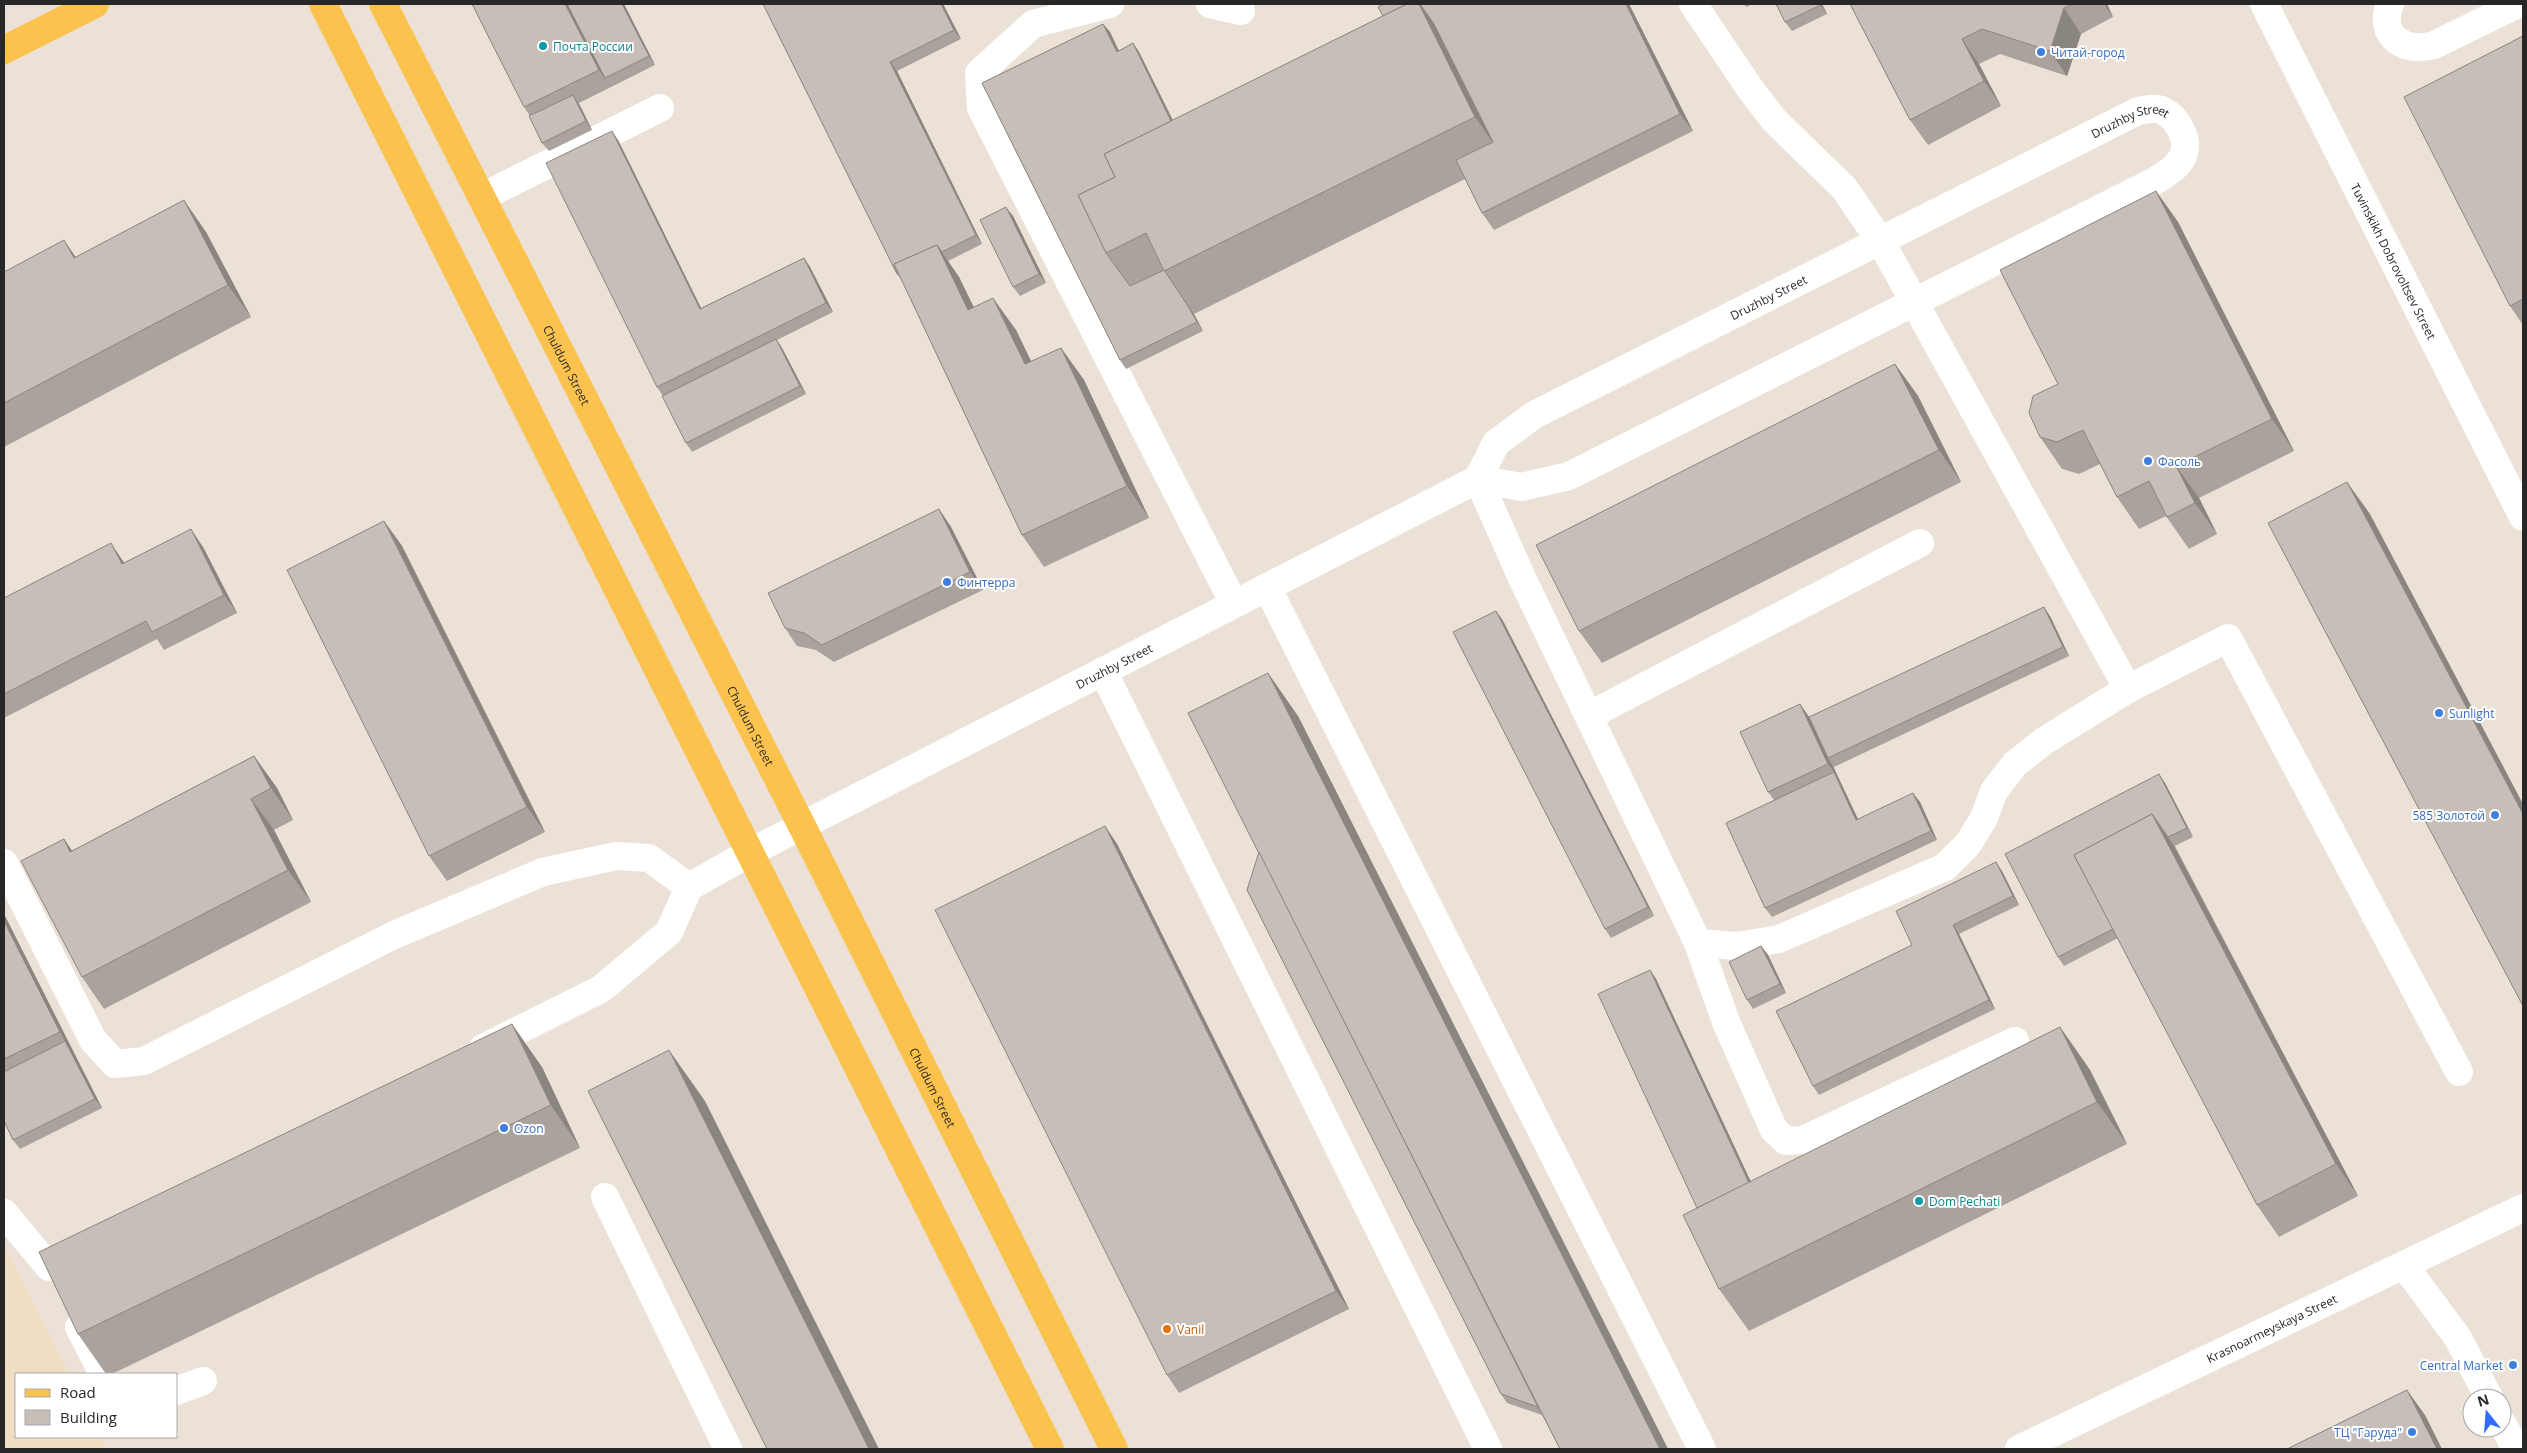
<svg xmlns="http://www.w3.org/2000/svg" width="2527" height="1453" viewBox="0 0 2527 1453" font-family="'Open Sans',sans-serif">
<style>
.education{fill:#efddc4}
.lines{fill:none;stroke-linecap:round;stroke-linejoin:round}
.minor{stroke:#fff;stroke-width:28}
.major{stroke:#fbc24d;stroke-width:28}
.wall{fill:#aaa39d}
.shaded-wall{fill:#8b8580}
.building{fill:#c6beb7;stroke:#8b8580}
.culture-dot{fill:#0f9aa8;stroke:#fff;stroke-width:2}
.shop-dot{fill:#3f7fe0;stroke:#fff;stroke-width:2}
.food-dot{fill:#e8710a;stroke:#fff;stroke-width:2}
.labels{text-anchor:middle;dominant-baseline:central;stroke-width:4;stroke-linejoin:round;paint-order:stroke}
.culture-label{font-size:12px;fill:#0d838f;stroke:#fff;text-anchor:start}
.shop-label{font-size:12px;fill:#366cbe;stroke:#fff;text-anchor:start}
.street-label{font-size:12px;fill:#272727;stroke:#fff}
.food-label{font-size:12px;fill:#c56008;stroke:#fff;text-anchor:start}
</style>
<rect width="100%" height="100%" fill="#ece1d7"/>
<!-- education -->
<path class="education" d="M4,1245L69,1374H16V1437H100L106,1449H4Z"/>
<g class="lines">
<!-- minor -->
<g class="minor">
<path d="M1110,4L1033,24L979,73L981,108L1234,604"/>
<path d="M1210,4L1241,11"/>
<path d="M1693,4L1751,90L1774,120L1844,188L1881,242L2128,689"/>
<path id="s1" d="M2264,4L2523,517"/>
<path d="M2390,4C2377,36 2405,54 2434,45L2518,4"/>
<path d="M482,197L660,108"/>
<path d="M1478,479L1522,578L1698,943L1737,946L1779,939L1945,867L1968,844L1984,818L1994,791L2015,764L2044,741L2128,689L2228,638L2459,1072"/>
<path d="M1267,587L1702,1449"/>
<path d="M1103,671L1488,1449"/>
<path d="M1590,715L1920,543"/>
<path d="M4,863L93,1040L115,1064L144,1061L394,935L543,872L616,856L649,858L689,887"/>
<path d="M1698,943L1726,1022L1774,1130L1786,1141L1803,1140L2015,1041"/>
<path id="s2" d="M483,1048L601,989L669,932L689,887L751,852L1478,479L1496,443L1534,415L2138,111C2144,110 2151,108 2158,109C2174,113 2189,136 2184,153C2180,167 2164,175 2153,182L1569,476L1521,487L1478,479"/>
<path d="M605,1197L728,1449"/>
<path d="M4,1213L49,1267"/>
<path d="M2404,1265L2458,1338L2489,1398"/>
<path d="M79,1327L103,1374"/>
<path d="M176,1391L203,1381"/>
<path d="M2502,1423L2516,1449"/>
<path id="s3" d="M2019,1449L2523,1208"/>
</g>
<!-- major -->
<g class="major">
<path d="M323,4L1050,1449"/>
<path id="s4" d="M383,4L802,826L1114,1449"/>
<path d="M4,50L95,4"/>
</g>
</g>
<!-- wall -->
<g class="wall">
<path d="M624,4L655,65L611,87L609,85L611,87L579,103L592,130L549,151L542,143L530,116L524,107Z"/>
<path d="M763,4H943L961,39L897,71L982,244L948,261L959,277L974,307L1016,330L1031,362L1061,348L1084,380L1149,518L1044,567L1022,535L901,279L897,274Z"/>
<path d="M1629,4L1693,131L1494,230L1482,213L1465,179L1194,314L1203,331L1126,369L1120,360L982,83L1103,24L1110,32L1119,51L1133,43L1139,52L1173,120Z"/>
<path d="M1744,4H1753L1746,7Z"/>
<path d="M1822,4L1827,14L1792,31L1785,22Z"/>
<path d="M1850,4H2107L2113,17L2081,34L2067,76L2000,54L1979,64L2001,106L1928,145L1910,120Z"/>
<path d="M2523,36V325L2510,306Z"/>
<path d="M618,140L701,308L804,258L810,267L833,312L777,340L782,348L806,394L692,452L686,443L663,396L657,387Z"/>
<path d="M2156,191L2178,222L2294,451L2199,498L2217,534L2189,549L2166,516L2139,529L2117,497L2100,464L2079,474L2062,469L2040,437L2058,384Z"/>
<path d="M1013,216L1046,283L1020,296L1013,287Z"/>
<path d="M206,232L251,317L4,447V272L76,257Z"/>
<path d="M1895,364L1918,396L1961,482L1602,663L1579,631Z"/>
<path d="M939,509L951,527L983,590L834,662L816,650L797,646L785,628Z"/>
<path d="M384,521L402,546L545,832L447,881L429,856Z"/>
<path d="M203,547L237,613L164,650L157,639L4,718V598L123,561L124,563Z"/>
<path d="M2050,616L2069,656L1834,767L1832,764L1858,819L1920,802L1937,840L1772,917L1765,908L1774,800L1768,792L1809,717Z"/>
<path d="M1502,619L1654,916L1611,938L1605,929Z"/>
<path d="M1298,716L1668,1449H1560L1542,1415L1507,1403L1501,1394L1259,852Z"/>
<path d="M254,756L277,788L293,820L274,830L311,902L104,1009L82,977L64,839L72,851Z"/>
<path d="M2165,783L2193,837L2175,846L2358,1196L2279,1237L2257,1205L2118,938L2064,966L2058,957Z"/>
<path d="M1105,826L1117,844L1349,1309L1179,1393L1167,1375Z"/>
<path d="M2002,871L2019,905L1959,934L1995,1009L1819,1095L1813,1086L1912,945Z"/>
<path d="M4,914L102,1108L20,1149L13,1140L4,1121Z"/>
<path d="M1761,946L1768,955L1786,993L1753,1009L1747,1000Z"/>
<path d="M1650,970L1656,979L1751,1182L2060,1027L2090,1070L2127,1144L1749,1331L1719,1289L1697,1208Z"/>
<path d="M542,1067L580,1148L112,1374H106L78,1334Z"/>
</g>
<!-- shaded-wall -->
<g class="shaded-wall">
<path d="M565,4H568L605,78L611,87L599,70Z"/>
<path d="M622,4H624L655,65L649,56Z"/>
<path d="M941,4H943L961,39L954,30Z"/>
<path d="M1419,4H1420L1446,41L1505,160L1475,117Z"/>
<path d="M1626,4H1629L1693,131L1680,114Z"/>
<path d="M1820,4H1822L1827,14Z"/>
<path d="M2104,4H2107L2113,17Z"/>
<path d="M2064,8L2081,34L2067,76L2050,51Z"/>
<path d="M1103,24L1110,32L1123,60L1117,52Z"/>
<path d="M1962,39L1979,64L2001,106L1984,81Z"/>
<path d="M1133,43L1139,52L1195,166L1189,157Z"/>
<path d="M890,62L897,71L982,244L976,235Z"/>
<path d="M573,95L579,104L592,130L586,121Z"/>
<path d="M612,131L618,140L706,318L700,309Z"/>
<path d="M2156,191L2178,222L2294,451L2272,419Z"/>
<path d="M184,200L206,232L251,317L228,285Z"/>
<path d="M1006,207L1013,216L1046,283L1039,274Z"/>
<path d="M64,240L86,272L74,258Z"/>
<path d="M937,245L959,277L990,342L968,310Z"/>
<path d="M804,258L810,267L833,312L826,303Z"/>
<path d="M993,298L1016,330L1048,396L1025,364Z"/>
<path d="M1189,306L1194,314L1203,331L1197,322Z"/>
<path d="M776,339L782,348L806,394L800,386Z"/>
<path d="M1061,348L1084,380L1149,518L1127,486Z"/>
<path d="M1895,364L1918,396L1961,482L1939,450Z"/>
<path d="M2176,466L2199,498L2217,534L2195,503Z"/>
<path d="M2347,482L2370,514L2523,804V814Z"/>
<path d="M939,509L951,527L983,590L970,572Z"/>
<path d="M384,521L402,546L545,832L527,807Z"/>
<path d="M191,529L203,547L237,613L224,595Z"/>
<path d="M111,543L123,561L134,581L122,564Z"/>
<path d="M2044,607L2050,616L2069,656L2063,647Z"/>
<path d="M1496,611L1502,619L1654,916L1648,907Z"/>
<path d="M1268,673L1298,716L1668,1449H1660Z"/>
<path d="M1800,704L1812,721L1828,758L1832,764L1862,828L1856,820L1834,772L1828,764Z"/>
<path d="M254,756L277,788L293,820L271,788Z"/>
<path d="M2159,774L2165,783L2193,837L2187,828Z"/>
<path d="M1913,793L1920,802L1937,840L1931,831Z"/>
<path d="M251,799L274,830L311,902L288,870Z"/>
<path d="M2152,814L2174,846L2358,1196L2336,1164Z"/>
<path d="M1105,826L1117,844L1349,1309L1336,1291Z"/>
<path d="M64,839L86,871L70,852Z"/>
<path d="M1996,862L2002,871L2019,905L2013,896Z"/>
<path d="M4,914L72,1049L102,1108L95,1099L65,1041L60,1032L4,921Z"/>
<path d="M1953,925L1959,934L1995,1009L1989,1000Z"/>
<path d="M1761,946L1768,955L1786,993L1780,984Z"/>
<path d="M1650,970L1656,979L1756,1193L1750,1184Z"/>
<path d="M512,1024L542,1067L580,1148L551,1105Z"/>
<path d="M2060,1027L2090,1070L2127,1144L2097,1102Z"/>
<path d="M669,1050L705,1101L879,1449H869Z"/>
<path d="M2407,1390L2425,1415L2442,1449H2437Z"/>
</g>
<!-- building -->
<g class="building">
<path d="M472,4H565L599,70L524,107Z"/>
<path d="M567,4H622L649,56L605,78Z"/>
<path d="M763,4H941L954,30L890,62L976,235L942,252L937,245L894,264L898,274H897Z"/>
<path d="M1384,4H1407L1383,16L1378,7Z"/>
<path d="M1407,4H1419L1475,117L1164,271L1146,233L1106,253L1078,195L1115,177L1104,154Z"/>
<path d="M1420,4H1626L1680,114L1482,213L1456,160L1493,142L1434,24Z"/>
<path d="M1776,4H1820L1821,5L1785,22Z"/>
<path d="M1850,4H2073L2064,8L2050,51L1982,29L1962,39L1984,81L1910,120Z"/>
<path d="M1103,24L1117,52L1133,43L1171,121L1104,154L1115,177L1078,195L1106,253L1130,286L1164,270L1188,306L1197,322L1120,360L982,83Z"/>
<path d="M2523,36V299L2510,306L2404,97Z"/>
<path d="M573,95L586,121L542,143L529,116Z"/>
<path d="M612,131L700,309L804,258L826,303L657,387L546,163Z"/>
<path d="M2156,191L2272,419L2176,466L2195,503L2167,517L2149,481L2117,497L2083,430L2057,442L2040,437L2029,413L2033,396L2058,384L2000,270Z"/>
<path d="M184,200L228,285L4,403V272L64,240L74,258Z"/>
<path d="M1006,207L1039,274L1013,287L980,220Z"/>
<path d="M937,245L968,310L993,298L1025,364L1061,348L1127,486L1022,535L894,264Z"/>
<path d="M776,339L800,386L686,443L662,396Z"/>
<path d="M1895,364L1939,450L1579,631L1536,545Z"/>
<path d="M2347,482L2523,814V1006L2268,523Z"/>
<path d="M939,509L970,572L822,645L804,633L785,628L768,593Z"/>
<path d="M384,521L527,807L429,856L287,570Z"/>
<path d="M191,529L224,595L152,632L146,621L4,694V598L111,543L122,564Z"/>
<path d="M2044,607L2063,647L1828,758L1809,717Z"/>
<path d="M1496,611L1648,907L1605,929L1453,632Z"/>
<path d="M1268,673L1660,1449H1560L1188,713Z"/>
<path d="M1800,704L1828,764L1768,792L1740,732Z"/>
<path d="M254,756L271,788L251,799L288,870L82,977L21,861L64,839L70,852Z"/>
<path d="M1834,772L1856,820L1913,793L1931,831L1765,908L1726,823Z"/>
<path d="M2159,774L2187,828L2168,837L2152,814L2074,855L2113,929L2058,957L2005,854Z"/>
<path d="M2152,814L2336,1164L2257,1205L2074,855Z"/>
<path d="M1105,826L1336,1291L1167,1375L935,910Z"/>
<path d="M1259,852L1538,1407L1501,1394L1247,890Z"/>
<path d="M1996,862L2013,896L1953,925L1989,1000L1813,1086L1776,1011L1912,945L1896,911Z"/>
<path d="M4,921L60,1032L4,1059Z"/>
<path d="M1761,946L1780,984L1747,1000L1729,962Z"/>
<path d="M1650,970L1749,1183L1697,1208L1598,994Z"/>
<path d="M512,1024L551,1105L78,1334L39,1252Z"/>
<path d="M2060,1027L2097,1102L1719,1289L1683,1215Z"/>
<path d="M65,1041L95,1099L13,1140L4,1121V1072Z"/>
<path d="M669,1050L869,1449H767L588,1091Z"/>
<path d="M2407,1390L2437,1449H2287Z"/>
</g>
<!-- markers -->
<g class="culture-dot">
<circle cx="543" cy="46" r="5"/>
<circle cx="1919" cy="1201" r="5"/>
</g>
<g class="shop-dot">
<circle cx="2041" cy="52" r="5"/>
<circle cx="2148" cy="461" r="5"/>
<circle cx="947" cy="582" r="5"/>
<circle cx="2439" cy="713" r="5"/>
<circle cx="2495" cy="815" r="5"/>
<circle cx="504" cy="1128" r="5"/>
<circle cx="2513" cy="1365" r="5"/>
<circle cx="2412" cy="1432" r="5"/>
</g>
<circle class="food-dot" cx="1167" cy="1329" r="5"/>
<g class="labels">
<!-- culture labels -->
<g class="culture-label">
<text x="553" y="46">Почта России</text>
<text x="1929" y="1201">Dom Pechati</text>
</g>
<!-- shop labels -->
<g class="shop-label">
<text x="2051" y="52">Читай-город</text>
<text x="2158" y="461">Фасоль</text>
<text x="957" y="582">Финтерра</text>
<text x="2449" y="713">Sunlight</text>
<text x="2485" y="815" text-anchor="end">585 Золотой</text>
<text x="514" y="1128">Ozon</text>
<text x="2503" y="1365" text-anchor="end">Central Market</text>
<text x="2402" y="1432" text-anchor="end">ТЦ "Гаруда"</text>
</g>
<!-- street labels -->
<g class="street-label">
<text stroke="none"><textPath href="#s2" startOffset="1912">Druzhby Street</textPath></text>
<text stroke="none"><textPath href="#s1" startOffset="288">Tuvinskikh Dobrovoltsev Street</textPath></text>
<text stroke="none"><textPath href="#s2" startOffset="1508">Druzhby Street</textPath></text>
<text stroke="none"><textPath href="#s4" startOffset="405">Chuldum Street</textPath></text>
<text stroke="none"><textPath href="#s2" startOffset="749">Druzhby Street</textPath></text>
<text stroke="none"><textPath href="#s4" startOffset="810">Chuldum Street</textPath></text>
<text stroke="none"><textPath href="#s4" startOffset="1215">Chuldum Street</textPath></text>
<text stroke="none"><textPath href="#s3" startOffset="280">Krasnoarmeyskaya Street</textPath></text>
</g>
<!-- food labels -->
<g class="food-label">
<text x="1177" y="1329">Vanil</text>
</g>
</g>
<!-- border -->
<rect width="2527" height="1453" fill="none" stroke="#272727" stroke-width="10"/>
<!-- legend -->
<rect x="15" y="1373" width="162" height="65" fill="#ffffff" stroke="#a9a9a9"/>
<rect x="25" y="1389" width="25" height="8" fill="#fbc24d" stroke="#a9a9a9"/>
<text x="60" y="1398" font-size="15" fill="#272727">Road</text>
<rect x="25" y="1410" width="25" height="15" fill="#c6beb7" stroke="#a9a9a9"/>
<text x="60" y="1423" font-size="15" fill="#272727">Building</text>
<!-- north arrow -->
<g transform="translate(2487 1413) rotate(343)"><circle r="24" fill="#ffffff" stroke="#a9a9a9"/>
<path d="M0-4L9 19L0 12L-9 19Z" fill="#316bff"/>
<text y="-8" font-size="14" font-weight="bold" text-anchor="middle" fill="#272727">N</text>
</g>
</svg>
